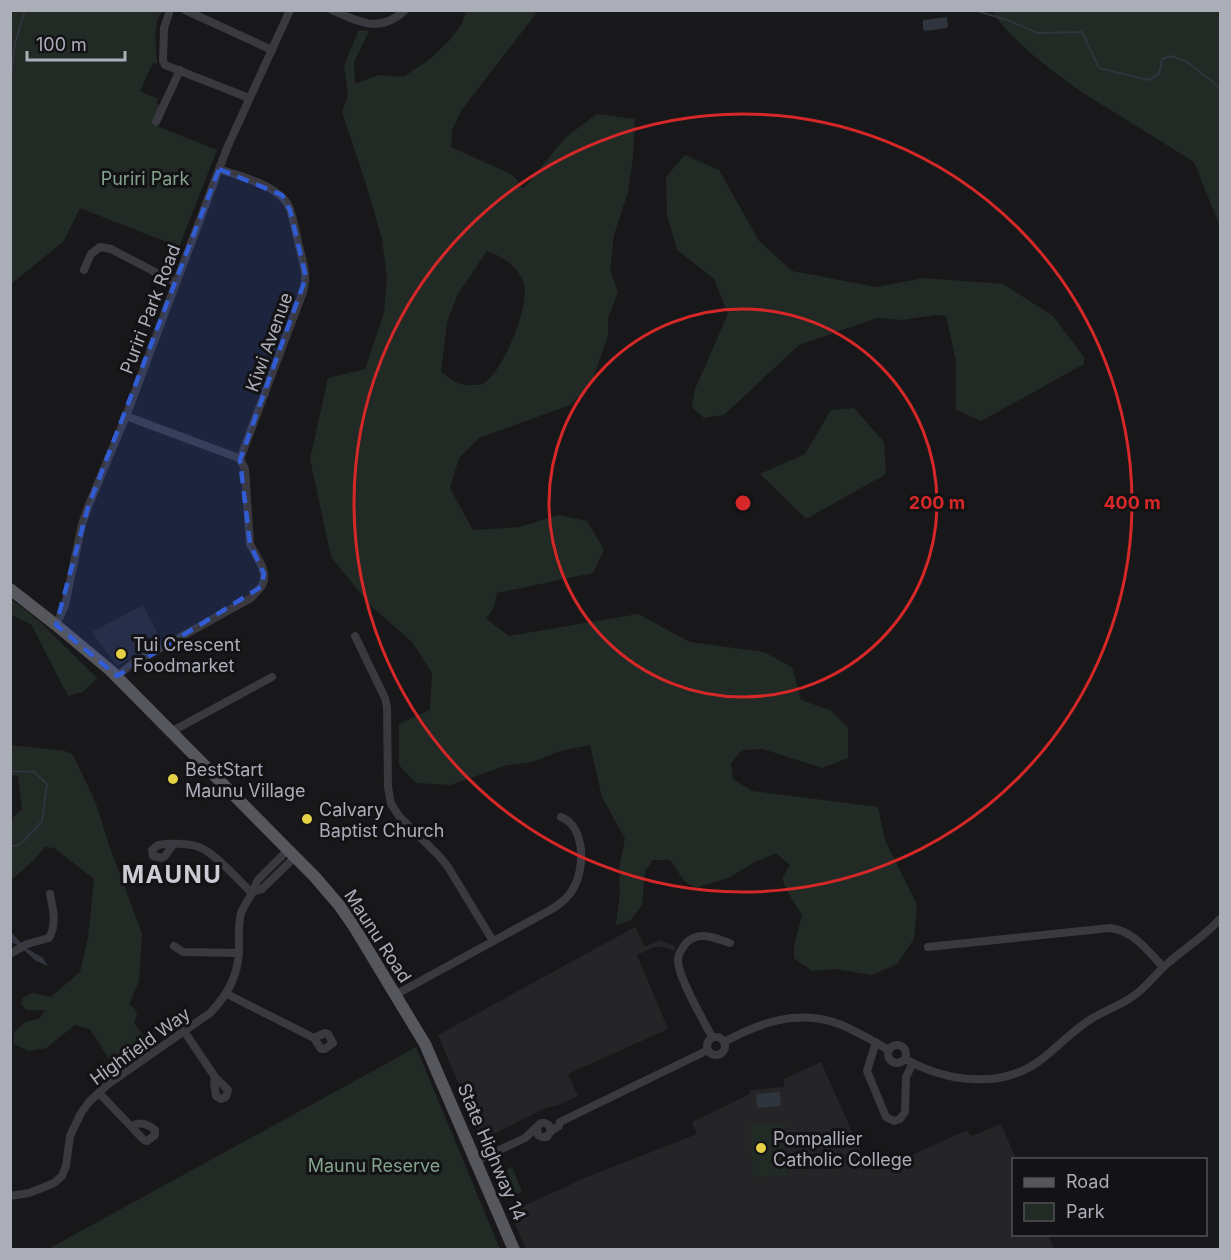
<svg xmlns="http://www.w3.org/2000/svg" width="1231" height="1260" viewBox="0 0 1231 1260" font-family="Inter,sans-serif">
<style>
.built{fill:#252427}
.green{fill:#222a25;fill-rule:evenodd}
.water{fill:#2f343d}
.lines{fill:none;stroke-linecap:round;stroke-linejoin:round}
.stream{stroke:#2f343d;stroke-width:2}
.street{stroke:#3a393f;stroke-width:8}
.primary{stroke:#56565d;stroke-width:12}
.marked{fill:#325cd3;fill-opacity:0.2;stroke:#325cd3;stroke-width:4.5;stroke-dasharray:12 8;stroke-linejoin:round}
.ring{fill:none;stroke:#d62828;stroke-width:3}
.poi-dot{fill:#e4d146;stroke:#131315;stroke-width:2}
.labels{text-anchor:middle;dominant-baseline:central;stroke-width:6;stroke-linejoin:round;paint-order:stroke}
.park-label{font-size:18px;fill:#84a28c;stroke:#131315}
.street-label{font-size:18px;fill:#abadb9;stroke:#131315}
.poi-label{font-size:18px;fill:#abadb9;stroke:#131315;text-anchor:start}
.district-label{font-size:24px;font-weight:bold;letter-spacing:1.5px;fill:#ccccd5;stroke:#131315}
.centre{fill:#d62828;stroke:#131315;stroke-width:3}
.ring-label{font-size:18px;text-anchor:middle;font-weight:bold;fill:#d62828;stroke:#131315;stroke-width:6;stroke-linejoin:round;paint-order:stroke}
</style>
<rect width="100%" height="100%" fill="#18181a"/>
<!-- built -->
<g class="built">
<path d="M143,605L162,642L117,666L92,632Z"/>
<path d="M635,927L645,947L659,940L675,946V951L664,947H654L637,955L668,1029L568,1074L578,1096L559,1105L545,1108L478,1142L476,1135L478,1129L438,1035Z"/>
<path d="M821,1062L866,1163L879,1170L967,1130L969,1134L972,1136L1001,1124L1016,1159L1014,1160V1234L1048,1235L1054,1249H526L510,1212L587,1177L697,1134L692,1122L750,1094V1090L784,1087V1079Z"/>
</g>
<!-- green -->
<g class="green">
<path d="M466,10L538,11L461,111L452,130L451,147L513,175L523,189L566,137L597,114L635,119L633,157L628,192L614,235L610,270L618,292L608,318V336L591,384L570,405L479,438L459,458L450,488L473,530L520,527L558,515L587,521L604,550L593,573L497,593L494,607L486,619L509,636L638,614L690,642L764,652L792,667L801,700L830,710L848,728V758L822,768L763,749L742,750L731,763L733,779L752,791L878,807L885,840L917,905L914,939L897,964L872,975L836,969L812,971L794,958V946L802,915L787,891L782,878L790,865L776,853L755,862L728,878L696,888L685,882L670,860H653L645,871L642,905L630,921L616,925L620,892L619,869L625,839L602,797L590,745L560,751L533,762L507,765L451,785L416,783L399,765V724L430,710L432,673L412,642L371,606L331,557L310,459L328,378L365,369L384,313L387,278L382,239L366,184L342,112L348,95L344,65L359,30L369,31L354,62L355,84L379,75L403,77L429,60L448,42L462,24ZM487,251C502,256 520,268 524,284C530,306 503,372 483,384C480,385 478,385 474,385C458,386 454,381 441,372L447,322L458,294Z"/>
<path d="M11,11H162C151,30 157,44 157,64L153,63L140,91L158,99L156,103L160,105L152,124L217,150L179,247L80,208L63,242L11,284Z"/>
<path d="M992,11H1220V227L1194,162L1083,93C1050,69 1015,45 992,11Z"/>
<path d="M685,155L719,170L759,241L792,271L877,287L924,278L1003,284L1053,316L1084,357V364L981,421L956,410V361L946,316L936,315L902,320L877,318L799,345L724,415L704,418L692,407L695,389L728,314L714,279L677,250L667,215L666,177Z"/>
<path d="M854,408L884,442L886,474L806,519L760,474L805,454L831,410Z"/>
<path d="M11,599L39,621L97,678L83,692L68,696L31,624L11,615Z"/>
<path d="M11,745L65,751L73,755L95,801L109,845L142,934L139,981L129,1004L135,1009L137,1015L134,1022L148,1044L114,1067L90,1029L75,1025L46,1048L29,1051L14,1044V1032L24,1023L40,1018L45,1010H26L21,1004L23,998L32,993L51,997L80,972L88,938L94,879L54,848L45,847L33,861L11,880V819L22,809L18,776L11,775Z"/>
<path d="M416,1047L500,1249H48L382,1066Z"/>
<path d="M785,1123L787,1175L753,1177L750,1124Z"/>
<path d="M512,1167L522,1192L510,1198L499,1173Z"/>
</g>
<!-- water -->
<g class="water">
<path d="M947,17L948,25L947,28L925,31L923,29V20Z"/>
<path d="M10,931L26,948L43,958L48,966L36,961L19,946L11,942Z"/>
<path d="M780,1092L781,1106L757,1108L756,1094Z"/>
</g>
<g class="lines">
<!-- stream -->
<g class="stream">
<path d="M974,10L1007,20L1038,33L1082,32L1099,68L1148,80L1159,74L1162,59L1171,56L1186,61L1220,88"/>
<path d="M10,84L15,43L25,10"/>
<path d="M10,771L34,772L47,784L42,821L21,844L10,847"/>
</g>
<!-- street -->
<g class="street">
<path d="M170,10L164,28L163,61L165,65L249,98"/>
<path d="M185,10L272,50"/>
<path d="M332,10C359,22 380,34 405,10"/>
<path d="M156,122L180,70"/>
<path d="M219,169C241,177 281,185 290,209C294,221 296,234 299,246C303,262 308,276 303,292L240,459"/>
<path d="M84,270L91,254L100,247L111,249L176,283"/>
<path d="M56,625L65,605L82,524L88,507L126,416L227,148L290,10"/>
<path d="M355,636L385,698L387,707L388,787L391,804L399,816L440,857L448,867L493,941"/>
<path d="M117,676L132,664L251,598L261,587L264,581V574L262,566L250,544L245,469L240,459L236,457L126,416"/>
<path d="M171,732L178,728L272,677"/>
<path d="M173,845L165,856L162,858L153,856L152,850L158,845C169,843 188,843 199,847C215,853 239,881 252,893"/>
<path d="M254,891L262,889L295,857"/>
<path d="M174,946L183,952L238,953"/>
<path d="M928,947L1110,928C1134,931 1148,951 1163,967"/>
<path d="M10,954L27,944L49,938C57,924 53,909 50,894"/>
<path d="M227,994L314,1038L321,1049H325L333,1043L328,1034L325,1033L314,1038"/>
<path d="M395,995L552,909C560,904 568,898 573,889C585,869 586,827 561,817"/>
<path d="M184,1031L215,1077L214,1083L216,1096L221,1099L226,1097L228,1090L215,1077"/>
<circle cx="716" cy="1046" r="9"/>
<path d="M712,1037C704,1021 677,976 678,960C678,954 682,948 686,943C699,930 715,938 730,943"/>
<path d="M724,1042C761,1022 798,1009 839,1024C857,1031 873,1041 889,1050"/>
<path d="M876,1042L867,1071L886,1117L894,1121L900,1119L905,1112L906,1077L913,1063"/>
<circle cx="897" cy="1054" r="9"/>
<path d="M905,1059C947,1082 1002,1090 1042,1059C1059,1046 1073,1030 1091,1019C1104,1011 1119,1006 1132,997C1146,988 1155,974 1168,963C1185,948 1205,936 1220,919"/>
<path d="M99,1093L144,1140L147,1141L155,1135V1130C148,1124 140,1121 132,1126"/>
<path d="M551,1131L559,1126L560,1122L708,1050"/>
<path d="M476,1161L525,1138L541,1123H545L549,1125L551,1131L547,1137H542L538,1135L537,1128"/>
<path d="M10,1196L29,1193L42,1188L54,1183L62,1176L66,1166L70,1136L81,1113L89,1102L107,1085L210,1013C227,996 238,975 239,951C239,938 238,925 241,913C244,906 248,900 252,893C255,889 255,884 258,880C267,870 278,860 288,850"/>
</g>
<!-- primary -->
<path class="primary" d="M10,589L56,625L110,670L315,877L339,905L353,925L425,1044L514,1250"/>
</g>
<!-- marked area -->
<path class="marked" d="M219,169L282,195L290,210L306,277L240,460L250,544L264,574L261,587L117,676L56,625L88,507Z"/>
<!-- distance rings -->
<g class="ring">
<circle cx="743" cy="503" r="194"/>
<circle cx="743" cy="503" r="389"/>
</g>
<!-- markers -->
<g class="poi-dot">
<circle cx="121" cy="654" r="6"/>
<circle cx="173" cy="779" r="6"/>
<circle cx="307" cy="819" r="6"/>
<circle cx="761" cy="1148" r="6"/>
</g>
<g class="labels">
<!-- park labels -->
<g class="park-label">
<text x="145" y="178">Puriri Park</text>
<text x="374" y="1165">Maunu Reserve</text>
</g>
<!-- street labels -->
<g class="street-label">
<text transform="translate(150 309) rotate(-69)">Puriri Park Road</text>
<text transform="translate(269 342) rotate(-70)">Kiwi Avenue</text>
<text transform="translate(378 936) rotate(57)">Maunu Road</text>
<text transform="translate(140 1046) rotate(-36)">Highfield Way</text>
<text transform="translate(492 1152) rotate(67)">State Highway 14</text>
</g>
<!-- poi labels -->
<g class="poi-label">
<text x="133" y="644">Tui Crescent<tspan x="133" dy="21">Foodmarket</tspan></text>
<text x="185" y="769">BestStart<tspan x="185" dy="21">Maunu Village</tspan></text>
<text x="319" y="809">Calvary<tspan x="319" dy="21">Baptist Church</tspan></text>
<text x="773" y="1138">Pompallier<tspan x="773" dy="21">Catholic College</tspan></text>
</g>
<!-- district labels -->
<g class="district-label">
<text x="172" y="874">MAUNU</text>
</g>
</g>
<circle cx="743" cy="503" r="9" class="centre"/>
<g class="ring-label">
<text x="937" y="509">200 m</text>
<text x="1132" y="509">400 m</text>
</g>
<!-- border -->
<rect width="1231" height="1260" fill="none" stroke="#abadb9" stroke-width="24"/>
<!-- legend -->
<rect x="1012" y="1158" width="195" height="78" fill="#131315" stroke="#505157" stroke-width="1.5"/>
<rect x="1024" y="1178" width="30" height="9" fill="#56565d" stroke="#505157" stroke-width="1.5"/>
<text x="1066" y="1188" font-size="18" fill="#abadb9">Road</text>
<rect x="1024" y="1203" width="30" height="18" fill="#222a25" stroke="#505157" stroke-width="1.5"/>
<text x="1066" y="1218" font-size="18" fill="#abadb9">Park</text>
<!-- scale -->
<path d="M27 51v9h98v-9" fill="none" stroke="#abadb9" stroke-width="3"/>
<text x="36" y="51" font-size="18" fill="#abadb9" stroke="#131315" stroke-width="4.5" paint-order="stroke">100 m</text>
</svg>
